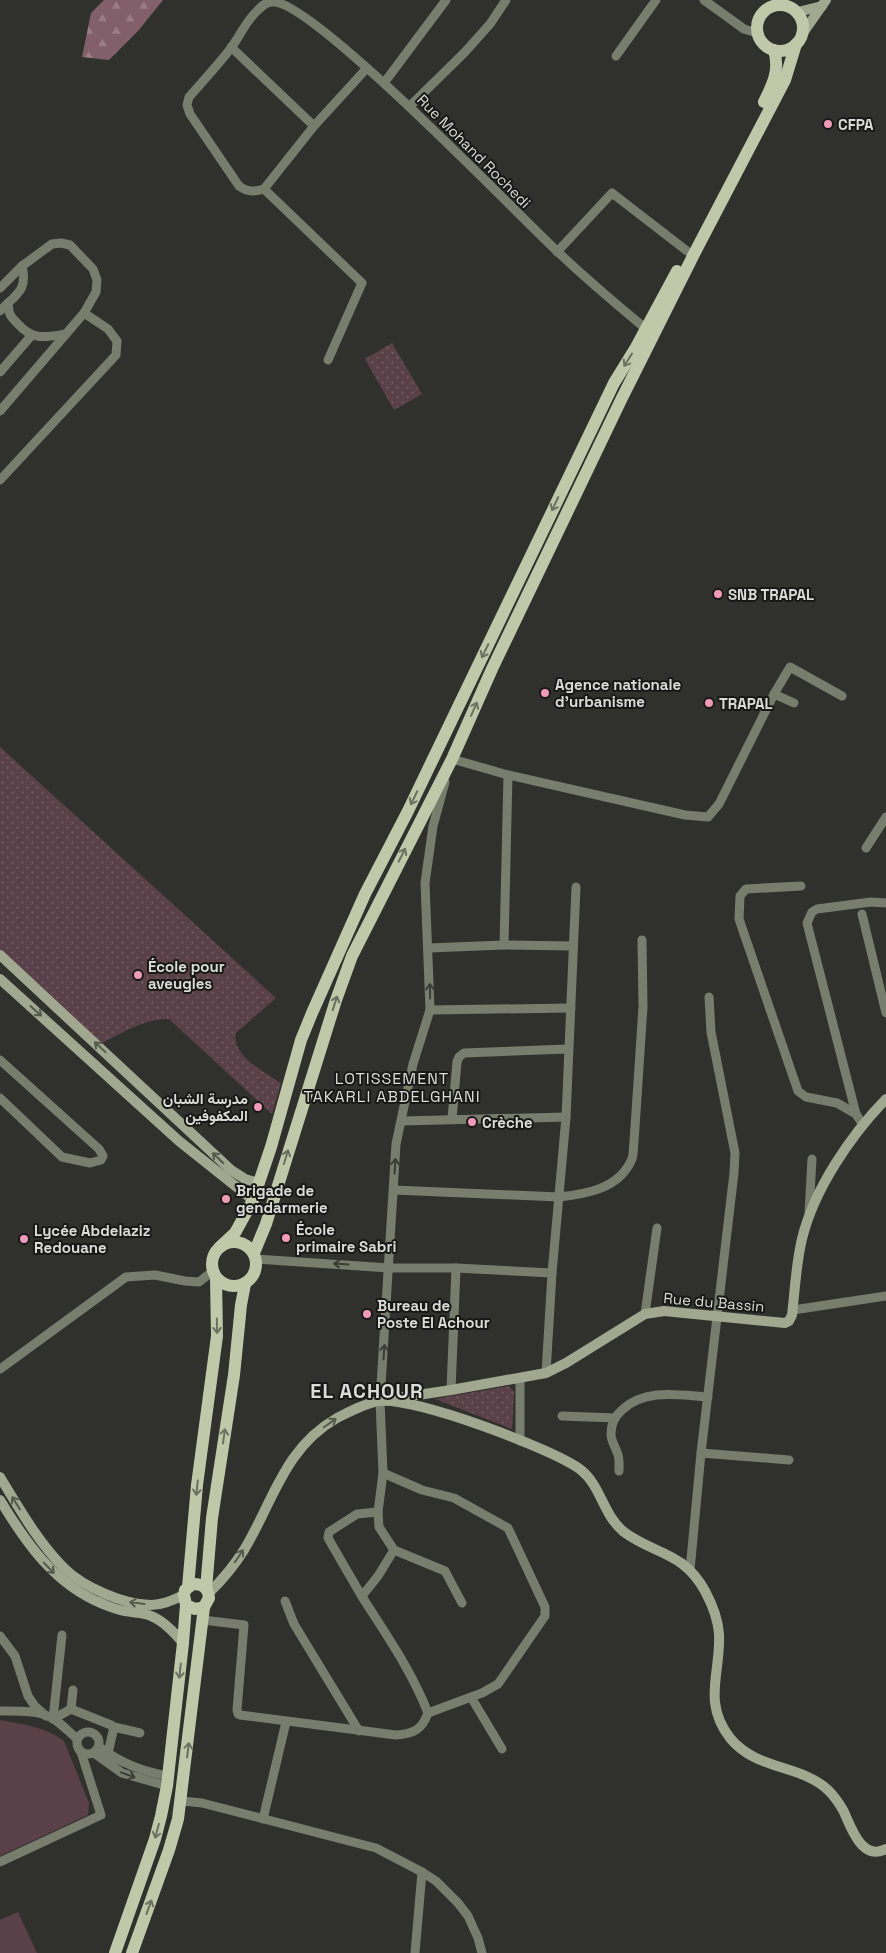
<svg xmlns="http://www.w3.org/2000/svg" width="886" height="1953" viewBox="0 0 886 1953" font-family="'Space Grotesk',Vazirmatn,sans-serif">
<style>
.green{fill:#5a4149}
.forest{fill:url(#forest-firs)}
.park{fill:url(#park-dots)}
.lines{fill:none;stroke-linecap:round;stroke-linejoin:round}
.street{stroke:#797d6e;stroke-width:9}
.secondary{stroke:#a2a790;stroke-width:10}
.primary{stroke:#c1c8aa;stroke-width:12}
.oneway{stroke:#6c7060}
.oneway2{stroke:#3a3c35}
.oneway3{stroke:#56594d}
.poi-dot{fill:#ef9ab8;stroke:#181917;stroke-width:2}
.labels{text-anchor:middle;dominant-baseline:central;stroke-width:4;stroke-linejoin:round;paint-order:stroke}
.poi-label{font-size:15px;font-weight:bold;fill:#dadbd8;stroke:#181917;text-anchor:start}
.street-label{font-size:15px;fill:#dadbd8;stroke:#181917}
.neighbourhood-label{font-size:16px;letter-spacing:1px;fill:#dadbd8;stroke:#181917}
.district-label{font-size:20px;font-weight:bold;letter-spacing:1px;fill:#dadbd8;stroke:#181917}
</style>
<defs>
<pattern id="forest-firs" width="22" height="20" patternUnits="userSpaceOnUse" patternTransform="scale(1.25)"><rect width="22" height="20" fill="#835f6b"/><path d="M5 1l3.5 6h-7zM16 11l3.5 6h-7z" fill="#9a7d86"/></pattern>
<pattern id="park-dots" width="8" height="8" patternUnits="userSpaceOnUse" patternTransform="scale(1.25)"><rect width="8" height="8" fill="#5a4149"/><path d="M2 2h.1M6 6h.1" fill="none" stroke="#715c62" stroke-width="1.8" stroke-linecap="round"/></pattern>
</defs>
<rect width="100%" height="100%" fill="#30312d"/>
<!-- green -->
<g class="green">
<path d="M0,1720C22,1724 46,1727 64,1741L89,1803L88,1815L0,1856Z"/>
<path d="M18,1912L37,1953H0V1920Z"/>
</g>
<!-- forest -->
<path class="forest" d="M104,0H163L138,31L109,60L82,57L91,13Z"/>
<!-- park -->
<g class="park">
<path d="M392,343L422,394L394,410L365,359Z"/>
<path d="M0,747L276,998L236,1033C231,1056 265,1072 281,1083L272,1114L169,1019C145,1018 121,1034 99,1044L0,952Z"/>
<path d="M509,1386L514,1392L512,1429L435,1399Z"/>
</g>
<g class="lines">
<!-- street -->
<g class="street">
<path d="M704,0L744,29L757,33"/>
<path d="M231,47L314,126"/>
<path d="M616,56L656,0"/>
<path d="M367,68L314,126L264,189C253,192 248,192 239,186L190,114L187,105L189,97C203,81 218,65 231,48C240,36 246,21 257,11C262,6 266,2 273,2C312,0 518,215 558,252C586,279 616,304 646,329"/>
<path d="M384,83L446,0"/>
<path d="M410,106L465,52L490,24L506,0"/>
<path d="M264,189L362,283L328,360"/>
<path d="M557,252L612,193L687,251"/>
<path d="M0,288L22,266L52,244L61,243L70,245L93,269L97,280L96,292L84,313L0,411"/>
<path d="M8,303C9,315 10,316 18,324C33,341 46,337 66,334"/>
<path d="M0,311C16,294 28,291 22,266"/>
<path d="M0,372L31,336"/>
<path d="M0,480L116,355L117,341L108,329L84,313"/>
<path d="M774,694L794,703"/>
<path d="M451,762L452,759L508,775L685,815L708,817L719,804L774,694L790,667L842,696"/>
<path d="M445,782L433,826L425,883L430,1010L413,1064L396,1144L380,1401L383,1473L378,1512L379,1527L394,1550L445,1571L462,1603"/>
<path d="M866,848L886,817"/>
<path d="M801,886L746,889L740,896L739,919L798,1091L806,1097L837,1103L856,1114"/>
<path d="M862,914L886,1013"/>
<path d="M504,945L508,775"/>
<path d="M429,948L504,945L572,946"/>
<path d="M430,1010L571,1008"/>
<path d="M0,1060L99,1149L103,1156L101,1160L90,1163L62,1157L0,1098"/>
<path d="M452,1119L457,1062L459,1057L464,1053L568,1049"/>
<path d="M402,1121L566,1117"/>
<path d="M863,1125L856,1114L807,923L812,912L817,909L871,902L886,903"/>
<path d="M394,1190L559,1197C586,1194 618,1189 631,1161C634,1156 633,1148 634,1142L643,1007L642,940"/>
<path d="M809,1213L812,1159"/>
<path d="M256,1259L389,1268H456L552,1273"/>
<path d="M793,1310L886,1296"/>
<path d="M645,1314L657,1228"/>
<path d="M0,1369L126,1277L155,1275L185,1281L199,1282L213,1271"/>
<path d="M546,1373L552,1273L566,1117L576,887"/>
<path d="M451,1390L456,1268"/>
<path d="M562,1416L615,1418"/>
<path d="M520,1441V1378"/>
<path d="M701,1453L789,1460"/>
<path d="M619,1471C619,1465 620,1458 617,1452C615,1446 611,1441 611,1434C611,1424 615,1416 622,1410C645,1388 679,1395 708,1397"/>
<path d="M383,1473L422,1490L454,1498L508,1528L545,1607V1616L498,1684L482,1693L428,1713"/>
<path d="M690,1570L701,1453L734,1173L735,1153L711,1032L709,997"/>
<path d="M362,1596L378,1576L394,1550"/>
<path d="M285,1601L294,1624L359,1731"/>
<path d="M203,1620L244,1625L237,1710L238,1714L240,1715L396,1735C413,1734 422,1730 428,1713C412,1671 385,1633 361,1595C350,1576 339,1557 328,1538L329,1532L357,1514L378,1512"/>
<path d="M0,1636L15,1656L28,1696L34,1705L46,1716"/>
<path d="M471,1697L502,1749"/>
<path d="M71,1709L73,1690"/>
<path d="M0,1711C16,1711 38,1710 52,1718C61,1723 69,1732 77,1739"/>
<path d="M53,1719L71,1709L111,1725L114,1727L108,1753"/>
<path d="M53,1719L62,1635"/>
<path d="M114,1727L140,1733"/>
<circle cx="88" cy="1743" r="11"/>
<path d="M99,1747C121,1763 141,1771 168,1776"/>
<path d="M94,1753L122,1773L167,1786"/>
<path d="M182,1801L202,1803L376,1848L422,1872L436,1881L458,1903L468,1916L478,1938L482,1953"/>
<path d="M263,1819L286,1722"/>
<path d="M0,1862L101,1815L81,1752"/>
<path d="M415,1953L422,1872"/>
</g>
<!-- secondary -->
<g class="secondary">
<path d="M798,12L822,6"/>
<path d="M803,33L826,0"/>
<path d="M0,955L231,1170L245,1179L259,1183"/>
<path d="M0,979L179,1141L253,1200"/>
<path d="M391,1399L451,1390L546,1373L566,1363L645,1314L664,1311L785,1323L789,1321L792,1315C795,1290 796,1263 802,1239C814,1189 851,1135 886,1099"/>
<path d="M0,1477C19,1508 38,1542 64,1568C83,1587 124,1605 151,1605C163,1605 173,1600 184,1595"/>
<path d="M0,1500C26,1543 55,1585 103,1604C110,1607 118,1610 125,1611C133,1613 143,1612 151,1616C164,1621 174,1632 183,1643"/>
<path d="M209,1593C222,1580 234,1566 244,1550C273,1502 284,1448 337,1418C349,1412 365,1403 379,1401C412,1396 554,1449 581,1470C601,1486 603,1515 624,1532C655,1555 683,1551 705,1591C712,1604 718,1619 719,1634C721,1673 702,1702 730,1738C757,1771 800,1764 828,1790C834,1796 839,1803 843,1810C851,1826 861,1862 886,1849"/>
</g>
<!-- primary -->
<g class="primary">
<circle cx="780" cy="28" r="23"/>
<path d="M764,102C773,84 780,70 774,50"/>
<circle cx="234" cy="1264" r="22"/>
<path d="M220,1247L235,1233L253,1200L271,1147L301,1040L312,1013L365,894L408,811L614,383L635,349L677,271"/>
<path d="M254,1253L266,1224L336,1000L352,956L452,759L492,669L621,400L694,254L785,80L796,44"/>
<path d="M188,1587L197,1485L217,1336L216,1278"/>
<path d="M206,1589L212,1518L234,1375L241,1305L245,1284"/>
<path d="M115,1953L155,1839L161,1816L167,1786L183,1643L186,1605L184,1595L185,1590L193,1584C203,1584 208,1588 209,1598L204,1607L195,1609L186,1605"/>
<path d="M132,1953L169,1850L178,1819L204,1607"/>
</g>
</g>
<!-- one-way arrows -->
<defs><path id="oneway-shaft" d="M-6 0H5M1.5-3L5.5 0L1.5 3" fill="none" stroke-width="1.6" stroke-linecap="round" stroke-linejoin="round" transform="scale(1.25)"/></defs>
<g class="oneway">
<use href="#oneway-shaft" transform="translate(628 360) rotate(122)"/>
<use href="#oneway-shaft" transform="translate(555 504) rotate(115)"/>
<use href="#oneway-shaft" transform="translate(485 651) rotate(116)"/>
<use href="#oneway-shaft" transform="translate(474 709) rotate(-66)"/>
<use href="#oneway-shaft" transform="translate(414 798) rotate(116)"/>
<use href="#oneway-shaft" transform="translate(402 855) rotate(-63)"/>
<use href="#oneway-shaft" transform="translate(335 1003) rotate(-72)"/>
<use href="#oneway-shaft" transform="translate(286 1157) rotate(-73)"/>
<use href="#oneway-shaft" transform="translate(217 1326) rotate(89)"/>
<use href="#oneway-shaft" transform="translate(224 1436) rotate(-82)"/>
<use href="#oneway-shaft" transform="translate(197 1488) rotate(96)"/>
<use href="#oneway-shaft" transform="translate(180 1671) rotate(96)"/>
<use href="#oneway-shaft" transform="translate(188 1750) rotate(-83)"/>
<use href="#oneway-shaft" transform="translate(157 1831) rotate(105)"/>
<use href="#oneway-shaft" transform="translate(149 1907) rotate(-70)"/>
</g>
<g class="oneway2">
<use href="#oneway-shaft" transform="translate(430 991) rotate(-91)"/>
<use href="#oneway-shaft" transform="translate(395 1166) rotate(-87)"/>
<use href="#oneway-shaft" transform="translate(341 1264) rotate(-176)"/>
<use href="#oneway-shaft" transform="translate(384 1352) rotate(-86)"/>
<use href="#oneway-shaft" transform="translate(128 1775) rotate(20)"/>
</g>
<g class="oneway3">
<use href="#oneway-shaft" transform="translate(36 1011) rotate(42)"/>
<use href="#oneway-shaft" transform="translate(100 1047) rotate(-137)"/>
<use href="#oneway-shaft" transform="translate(218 1158) rotate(-136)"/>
<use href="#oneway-shaft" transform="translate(330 1423) rotate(-35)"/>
<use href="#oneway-shaft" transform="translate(16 1503) rotate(-122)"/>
<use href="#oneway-shaft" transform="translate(239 1556) rotate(-56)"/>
<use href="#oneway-shaft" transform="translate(49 1568) rotate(46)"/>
<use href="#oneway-shaft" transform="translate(137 1603) rotate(-172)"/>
</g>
<!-- markers -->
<g class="poi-dot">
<circle cx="828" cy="124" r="5"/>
<circle cx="718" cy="594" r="5"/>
<circle cx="545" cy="693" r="5"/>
<circle cx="709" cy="703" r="5"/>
<circle cx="138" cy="975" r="5"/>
<circle cx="258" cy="1107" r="5"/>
<circle cx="472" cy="1122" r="5"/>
<circle cx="226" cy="1199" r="5"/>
<circle cx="286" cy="1238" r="5"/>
<circle cx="24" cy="1239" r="5"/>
<circle cx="367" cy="1314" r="5"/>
</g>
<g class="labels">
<!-- poi labels -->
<g class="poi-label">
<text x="838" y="124">CFPA</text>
<text x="728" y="594">SNB TRAPAL</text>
<text x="555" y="684">Agence nationale<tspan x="555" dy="17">d'urbanisme</tspan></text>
<text x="719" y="703">TRAPAL</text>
<text x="148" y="966">École pour<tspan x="148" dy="17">aveugles</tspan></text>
<text x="248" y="1098" text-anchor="end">مدرسة الشبان<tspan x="248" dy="17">المكفوفين</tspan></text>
<text x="482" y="1122">Crèche</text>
<text x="236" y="1190">Brigade de<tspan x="236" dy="17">gendarmerie</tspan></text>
<text x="296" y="1229">École<tspan x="296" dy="17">primaire Sabri</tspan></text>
<text x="34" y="1230">Lycée Abdelaziz<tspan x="34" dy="17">Redouane</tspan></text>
<text x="377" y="1305">Bureau de<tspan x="377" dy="17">Poste El Achour</tspan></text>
</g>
<!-- street labels -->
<g class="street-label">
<text transform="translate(474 151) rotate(45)">Rue Mohand Rochedi</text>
<text transform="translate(714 1302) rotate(5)">Rue du Bassin</text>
</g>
<!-- neighbourhood labels -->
<g class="neighbourhood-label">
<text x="392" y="1078">LOTISSEMENT<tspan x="392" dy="18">TAKARLI ABDELGHANI</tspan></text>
</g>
<!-- district labels -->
<g class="district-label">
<text x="367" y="1391">EL ACHOUR</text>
</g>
</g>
</svg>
